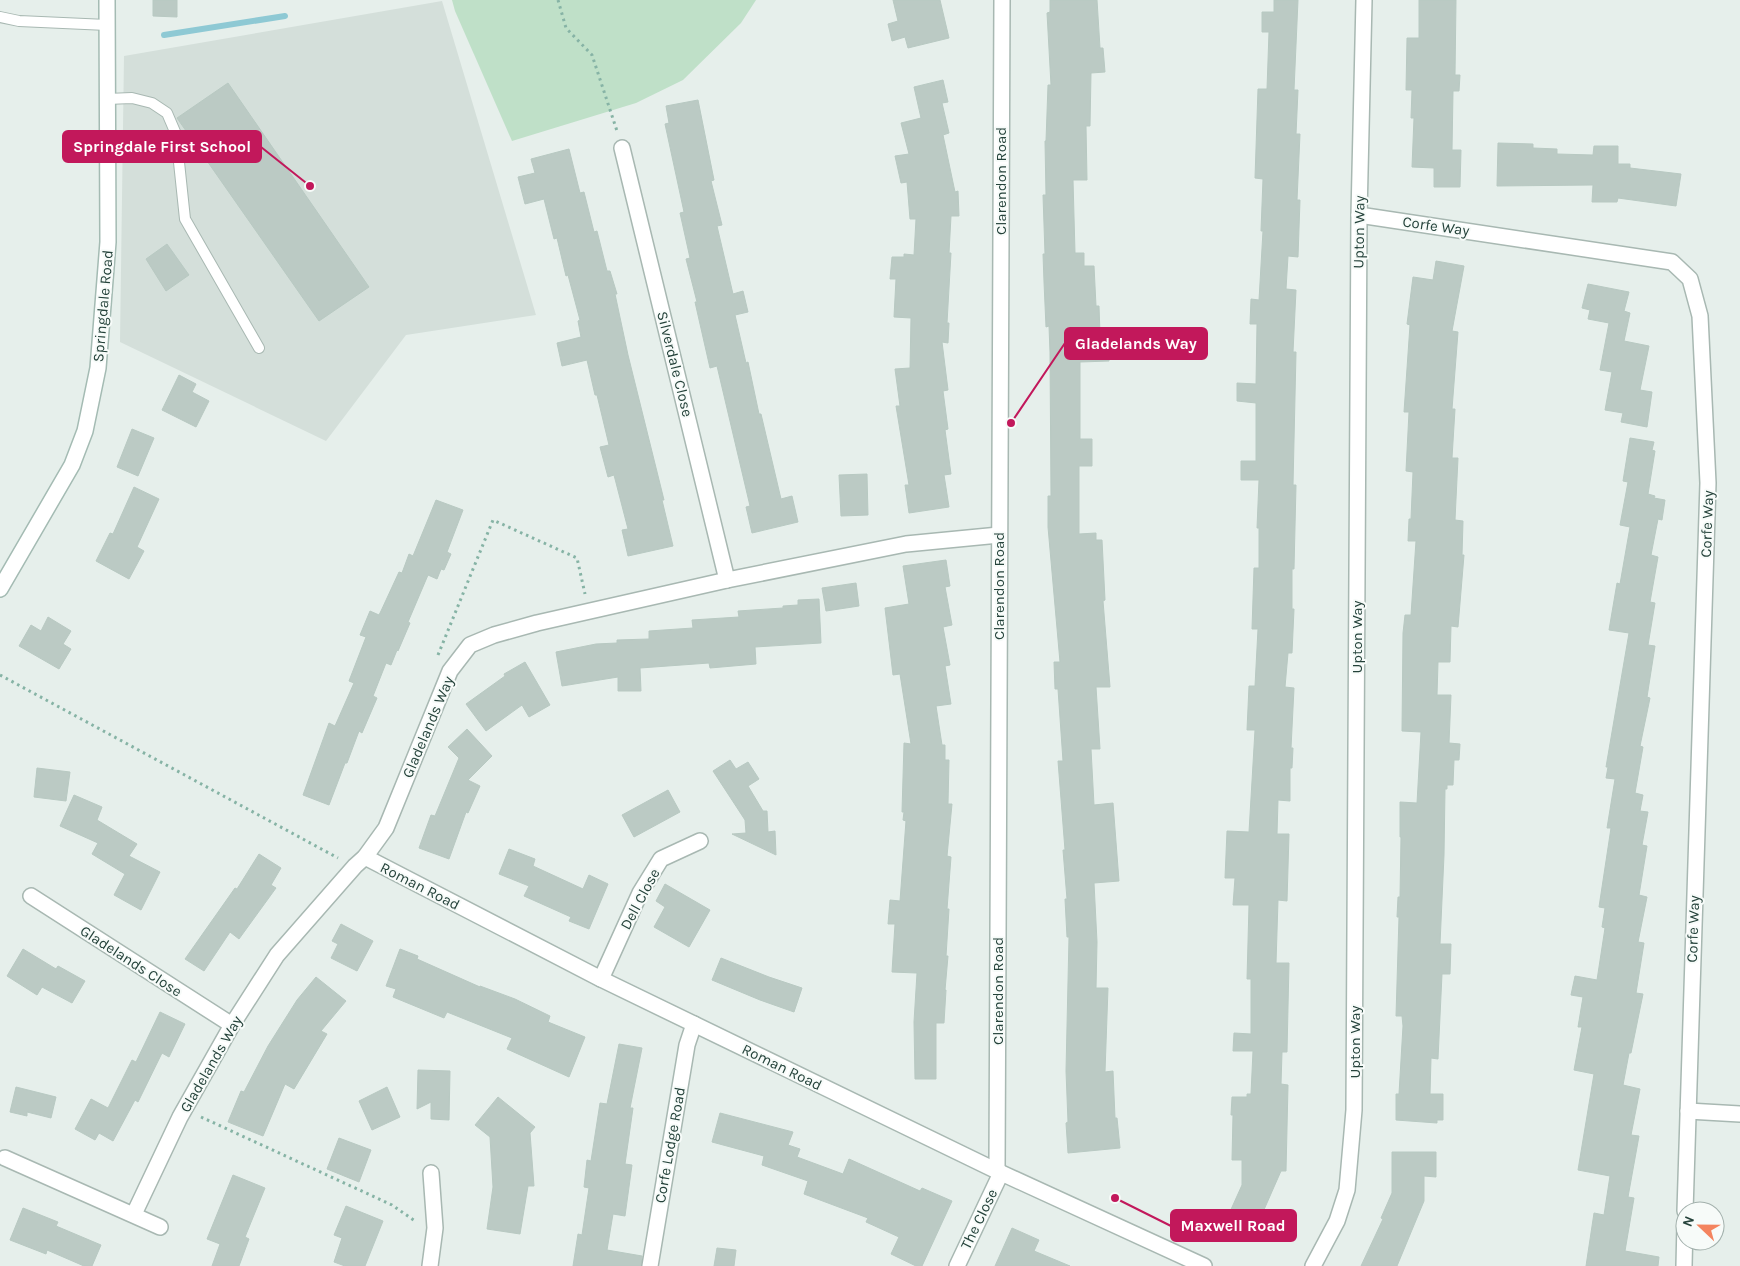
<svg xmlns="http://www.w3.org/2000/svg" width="1740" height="1266" viewBox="0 0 1740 1266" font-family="Karla,sans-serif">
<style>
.built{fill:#d4dfda}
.green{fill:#bfe0c8}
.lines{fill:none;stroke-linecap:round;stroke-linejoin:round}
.stream{stroke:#8ec9d4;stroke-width:6}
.building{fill:#bbcac4;stroke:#b8c9c2}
.lane-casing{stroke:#a8b8b2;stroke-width:12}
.street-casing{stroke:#a8b8b2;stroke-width:18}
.secondary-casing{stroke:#a4bbb3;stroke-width:18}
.path{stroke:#86b3a5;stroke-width:3;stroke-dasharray:2.5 4;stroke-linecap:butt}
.lane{stroke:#fff;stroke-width:10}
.street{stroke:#fff;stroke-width:15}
.secondary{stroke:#fff;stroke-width:15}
.labels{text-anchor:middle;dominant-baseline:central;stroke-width:4;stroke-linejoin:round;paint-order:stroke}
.street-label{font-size:15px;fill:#24423a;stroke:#f7fbf9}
.leader{fill:none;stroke:#c2185b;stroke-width:2}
.callout-dot{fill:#c2185b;stroke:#f7fbf9;stroke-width:2}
.callout{fill:#c2185b;stroke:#c2185b;stroke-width:2}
.callout-label{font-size:16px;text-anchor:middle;font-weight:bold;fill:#fff}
</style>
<rect width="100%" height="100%" fill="#e6efeb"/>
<!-- built -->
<path class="built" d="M442,1L536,315L406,335L326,441L120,342L124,56Z"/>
<!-- green -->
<path class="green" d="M452,0H756L741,23L683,80L636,103L512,141L455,11Z"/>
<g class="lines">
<!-- stream -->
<path class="stream" d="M164,35L285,16"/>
</g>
<!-- building -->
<g class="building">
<path d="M153,0H177V17L153,16Z"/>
<path d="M893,0H940L949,38L908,48L905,37L892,41L888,24L898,21Z"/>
<path d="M1050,0H1097L1100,48H1103L1105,72L1091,73L1090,126H1086L1087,180H1073L1075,253H1084V266H1094L1096,306H1099L1100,334H1108L1109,361L1080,362V439H1092V466H1079V534L1096,533V540H1102L1105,600L1103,601L1110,687H1096L1100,749H1091L1094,805L1113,803L1119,881L1094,883L1097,942L1096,988H1108L1105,1072L1113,1071L1115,1118H1117L1120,1148L1068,1153L1066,1123L1068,1122L1066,1071L1069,937H1067L1065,899H1067L1063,850H1065L1058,761H1063L1058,689H1055L1054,662H1060L1048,527V496H1051L1050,352L1049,326L1046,327L1044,282L1043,254H1045L1043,195H1046L1045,141H1046L1048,85H1051L1047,13L1050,12Z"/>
<path d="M1274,0H1298L1294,90H1298L1296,134H1300L1297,200H1300L1298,257L1288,256L1286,289L1296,290L1293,352H1296L1293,485H1296L1294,569H1292V609H1294L1292,653H1288L1285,687L1294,688L1291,748H1293L1292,768H1290V801L1278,800L1277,834H1289L1287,901L1278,900L1276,963H1289L1287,1052H1282L1281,1084L1288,1085L1286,1171H1281L1252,1237L1224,1225L1242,1185V1160H1232L1233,1115H1231L1232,1097H1247V1094H1251L1253,1051H1233L1234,1033L1251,1034V979H1247L1249,905H1233L1235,878H1225L1227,831L1249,832L1255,730H1247L1249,686H1255L1258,629H1252L1254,568H1259V528H1257L1259,480H1241V461H1256V403L1237,401V383L1256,384L1257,324H1250L1251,299L1259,300L1263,231H1261L1263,179L1255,178L1258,89H1267L1269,32H1262V12H1274Z"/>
<path d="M1419,0H1456L1455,75H1460L1459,91H1453L1452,150H1461L1460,187H1434V168L1412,167L1414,118H1411L1412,90H1406L1407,38H1419Z"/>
<path d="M943,80L948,102L942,103L949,133L943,135L955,192L958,191L959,216H951L949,253H951L947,323H949L948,343L942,342L948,390L943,391L948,429L945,430L951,474L944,475L949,507L909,513L905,485H909L896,406H900L895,369L910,368L911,318L894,317L896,279H890L892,257H904V254L914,255L916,219H910L907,182L901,183L895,156L909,154L901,123L921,118L914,87Z"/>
<path d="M228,83L369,287L319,321L177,118Z"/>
<path d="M698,100L714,180L711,181L722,225L717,226L733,294L743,291L748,312L735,315L746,363L748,362L759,414H761L781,499L792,496L798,522L752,533L746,507L750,506L717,366L710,368L695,302H697L686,259L690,258L680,213L684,212L665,124L669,123L666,106Z"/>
<path d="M1498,143L1533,144V148L1557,149V154L1593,155L1594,146H1618V164H1630V168L1681,174L1676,206L1618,198L1617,202H1592L1593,185L1497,186Z"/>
<path d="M569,149L580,193L584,192L594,232L597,231L607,271H610L617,294H615L628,355L664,500H662L673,546L628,556L622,530L628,529L614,475L608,477L600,447L609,445L597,395H595L587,360L562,366L557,343L581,337L578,321L580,320L568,275L566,276L557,238L554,239L544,199L525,204L518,177L535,173L531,159Z"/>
<path d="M167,244L189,275L166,291L146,259Z"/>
<path d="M1436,261L1464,266L1452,331L1458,332L1452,409H1455L1452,458H1458L1455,520L1463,521L1462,555H1464L1458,627L1451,626L1450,662H1438L1437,695H1451L1449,743L1460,744L1459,760H1454L1453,785H1447V789H1445L1444,855L1440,944H1451L1450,974H1442L1438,1059L1431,1058L1430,1094H1443V1120H1437V1123L1396,1120V1094H1399L1403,1026L1402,1016H1396L1399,917H1397L1398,897H1400L1401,837H1400V802L1417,803L1421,732L1402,731L1403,633L1405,615H1411L1416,541H1408L1409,519H1411L1413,472L1406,471L1409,412H1404L1410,325L1407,324L1413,277L1433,280Z"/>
<path d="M1588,284L1629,292L1624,311L1630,313L1624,341L1649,346L1640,390L1652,392L1647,427L1621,422L1623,413L1605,410L1612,372L1600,370L1609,323L1588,319L1590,310L1582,308Z"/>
<path d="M179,375L196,384L192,392L209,401L196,427L162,410Z"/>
<path d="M132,429L154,438L138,476L117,467Z"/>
<path d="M1630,438L1654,442L1652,450L1655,451L1648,494L1655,496L1654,498L1665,500L1662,520L1658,519L1651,555L1658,557L1650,602L1655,603L1648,645L1655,646L1647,697L1650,698L1640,746L1643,747L1635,793L1643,795L1640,811L1648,812L1642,845L1647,846L1639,895L1647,897L1638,942L1644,943L1636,993L1643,994L1631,1053H1629L1623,1085L1640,1089L1631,1135L1639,1136L1628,1197L1634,1198L1625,1251L1659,1257L1658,1266H1586L1594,1213L1604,1215L1610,1176L1578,1170L1594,1074L1574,1070L1582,1027H1578L1583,997L1571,995L1575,976L1597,980L1605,928L1602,927L1605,908L1599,907L1611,828H1607L1615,779L1606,778L1608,767H1606L1629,633L1609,630L1617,583L1620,584L1630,527L1620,525L1628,482L1623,481Z"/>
<path d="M867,474L868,515L841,516L839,475Z"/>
<path d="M134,487L159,499L137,547L144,551L129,579L96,561L110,533L113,534Z"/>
<path d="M436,500L463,510L447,552L451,554L444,570L441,569L437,579L428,575L408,622L410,623L398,651L397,650L391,665L386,663L373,696L377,698L362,733L359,731L347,763H345L329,805L303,795L329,723L335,726L354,683L349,681L366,637L360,635L370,611L379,615L381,611L399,572L402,573L409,554L413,556Z"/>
<path d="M946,560L950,586L945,587L952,625L943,627L950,665L945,666L951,704L936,706L942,745H945V760H949L948,804H952L947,856L951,857L947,909H949L946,956H948L945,990H946L944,1023H936V1079H915L914,1022L917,973L892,972L895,924H888L890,900L900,901L906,821L903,820L904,812H902L904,743L911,744L900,674L893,675L885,608L909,604L903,566Z"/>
<path d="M856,583L859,606L826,611L822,588Z"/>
<path d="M819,599L821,643L755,647L756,664L710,668L709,663L640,668L641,691H618V677L562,686L556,652L596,644L617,643V640L649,639V631L693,628L692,620L739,617L738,611L783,608V606L798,605V600Z"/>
<path d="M48,617L71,631L63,644L71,649L59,669L19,646L31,625L41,631Z"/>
<path d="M525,662L550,705L529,717L522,705L486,731L466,704L505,676L504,674Z"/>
<path d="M467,729L492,756L468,780L480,786L468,813L466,812L449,859L419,848L431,815L435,816L459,758L448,747Z"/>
<path d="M730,760L736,769L748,762L759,779L748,786L763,811H767L768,832L775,831L776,855L732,834L746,833L745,820L713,771Z"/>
<path d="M37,768L70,772L66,801L34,797Z"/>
<path d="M668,790L680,812L634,837L622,815Z"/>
<path d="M74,795L102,807L97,820L137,844L129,856L160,872L141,910L114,895L125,874L92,854L98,843L60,826Z"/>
<path d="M509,849L535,859L533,866L583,889L589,875L608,884L589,929L569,921L571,917L524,896L529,886L499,874Z"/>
<path d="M259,854L281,868L271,885L276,888L239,939L230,932L204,971L185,959L235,888L237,889Z"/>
<path d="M665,884L710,910L689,947L654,927L665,907L656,901Z"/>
<path d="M341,924L373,941L357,971L331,958L338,944L332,941Z"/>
<path d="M23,949L56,969L58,966L85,981L72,1003L42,987L37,995L7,976Z"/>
<path d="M400,949L418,956L417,959L480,987V986L515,999L550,1016L548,1022L585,1037L569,1077L507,1049L512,1038L447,1012L444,1018L393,997L396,989L386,986Z"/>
<path d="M721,958L769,977L802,988L794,1012L760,1000L712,980Z"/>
<path d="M316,977L346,1001L321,1031L327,1034L294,1089L285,1084L263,1136L228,1122L241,1091L244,1092L268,1046L297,1000Z"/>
<path d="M160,1012L185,1024L169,1057L162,1053L138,1102L135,1100L113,1141L99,1133L95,1140L75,1129L91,1099L108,1108L132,1060L136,1062Z"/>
<path d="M619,1044L642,1048L630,1108H633L625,1164L632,1165L625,1216L613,1214L607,1250L642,1256L641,1266H573L578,1234L582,1235L589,1188L584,1187L587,1160L591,1161L600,1103L607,1104Z"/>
<path d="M418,1070L450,1071L449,1120L431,1119V1102L417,1109Z"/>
<path d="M16,1087L56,1097L51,1118L27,1112V1116L10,1112Z"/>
<path d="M387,1087L400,1117L372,1130L359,1101Z"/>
<path d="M498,1097L535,1127L530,1133L534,1186H528L520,1234L487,1229L493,1187L490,1137L475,1125Z"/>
<path d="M720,1113L793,1132L788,1145L800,1149L797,1157L843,1174L849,1159L920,1191L922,1188L952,1201L922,1266H916L891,1254L899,1237L866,1222L868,1218L804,1194L808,1181L762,1165L764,1156L712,1142Z"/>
<path d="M339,1138L371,1150L359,1182L327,1169Z"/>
<path d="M1392,1152H1436V1177L1424,1176V1201L1397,1266H1361L1383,1219L1381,1218L1392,1193Z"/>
<path d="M233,1175L265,1188L245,1237L249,1239L239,1266H212L220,1244L207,1239Z"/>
<path d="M346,1206L383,1221L365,1266H345L334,1262L342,1238L334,1235Z"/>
<path d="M23,1208L58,1222L56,1226L101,1245L92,1266H84L47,1250L46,1254L10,1240Z"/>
<path d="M1012,1228L1039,1240L1034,1251L1070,1266H995Z"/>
<path d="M717,1248L736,1250L734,1266H714Z"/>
</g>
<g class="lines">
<!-- lane casing -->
<g class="lane-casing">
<g id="lane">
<path d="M0,17L19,21L107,25"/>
<path d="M107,99L132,98L152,103L167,113L176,134L185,219L259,348"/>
</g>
</g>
<!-- street casing -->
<g class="street-casing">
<g id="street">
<path d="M622,148L727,580"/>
<path d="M1359,215L1672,262L1690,279L1700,316L1708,483L1685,1211"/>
<path d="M365,857L601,979L997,1171L1204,1266"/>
<path d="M31,896L232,1025"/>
<path d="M601,979L640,893L661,859L700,841"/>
<path d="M1688,1111L1740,1114"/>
<path d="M5,1158L160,1227"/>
<path d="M997,1171L1002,0"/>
<path d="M134,1214L180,1117L232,1025L277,955L355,866L365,857L386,828L450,671L470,645L494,635L537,623L727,580L906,544L999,535"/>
<path d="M430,1266L435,1228L431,1173"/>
<path d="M650,1266L687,1045L694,1024"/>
<path d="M957,1266L1001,1173"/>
<path d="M1313,1266L1337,1221L1347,1190L1354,1110L1359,215L1364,0"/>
<path d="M1684,1266L1685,1223"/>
</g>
</g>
<!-- secondary casing -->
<g class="secondary-casing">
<path id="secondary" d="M0,589L72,465L85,431L98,368L108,242L107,0"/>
</g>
<!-- path -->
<g class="path">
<path d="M558,0L566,28L592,55L617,131"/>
<path d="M438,655L493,520L577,558L585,594"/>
<path d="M0,675L338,858"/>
<path d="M201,1117L392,1205L415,1221"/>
</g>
<!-- lane -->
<use href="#lane" class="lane"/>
<!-- street -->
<use href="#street" class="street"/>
<!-- secondary -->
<use href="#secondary" class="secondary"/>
</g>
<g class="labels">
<!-- street labels -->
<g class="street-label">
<text transform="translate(1001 181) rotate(-90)">Clarendon Road</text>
<text transform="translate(1436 226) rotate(8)">Corfe Way</text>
<text transform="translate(1359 232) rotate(-89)">Upton Way</text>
<text transform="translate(103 306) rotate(-85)">Springdale Road</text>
<text transform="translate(675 364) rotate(76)">Silverdale Close</text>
<text transform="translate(1707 524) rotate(-88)">Corfe Way</text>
<text transform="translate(999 586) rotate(-90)">Clarendon Road</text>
<text transform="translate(1357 637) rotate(-90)">Upton Way</text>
<text transform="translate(428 727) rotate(-67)">Gladelands Way</text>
<text transform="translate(420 886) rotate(27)">Roman Road</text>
<text transform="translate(640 899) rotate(-62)">Dell Close</text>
<text transform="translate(1693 929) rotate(-88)">Corfe Way</text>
<text transform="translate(131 961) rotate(33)">Gladelands Close</text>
<text transform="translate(998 991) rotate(-90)">Clarendon Road</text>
<text transform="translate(1355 1042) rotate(-90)">Upton Way</text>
<text transform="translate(211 1064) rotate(-60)">Gladelands Way</text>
<text transform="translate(782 1067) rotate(26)">Roman Road</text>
<text transform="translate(670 1145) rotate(-80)">Corfe Lodge Road</text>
<text transform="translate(979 1219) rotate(-64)">The Close</text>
</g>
</g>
<!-- callouts -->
<path class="leader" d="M310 186L261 147M1011 423L1065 343M1115 1198L1171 1226"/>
<g class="callout-dot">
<circle cx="310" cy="186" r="5"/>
<circle cx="1011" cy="423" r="5"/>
<circle cx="1115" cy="1198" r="5"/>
</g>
<g class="callout">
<rect x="63" y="131" width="198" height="31" rx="5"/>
<rect x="1065" y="328" width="142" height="31" rx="5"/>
<rect x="1171" y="1210" width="125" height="31" rx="5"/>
</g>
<g class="callout-label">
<text x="162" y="152">Springdale First School</text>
<text x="1136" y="349">Gladelands Way</text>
<text x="1233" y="1231">Maxwell Road</text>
</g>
<!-- north arrow -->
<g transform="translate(1700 1226) rotate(292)"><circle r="24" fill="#f7fbf9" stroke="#a3b1ad"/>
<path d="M0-4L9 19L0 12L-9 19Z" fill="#f4845f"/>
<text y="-8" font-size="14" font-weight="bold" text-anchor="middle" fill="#24423a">N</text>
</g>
</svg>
